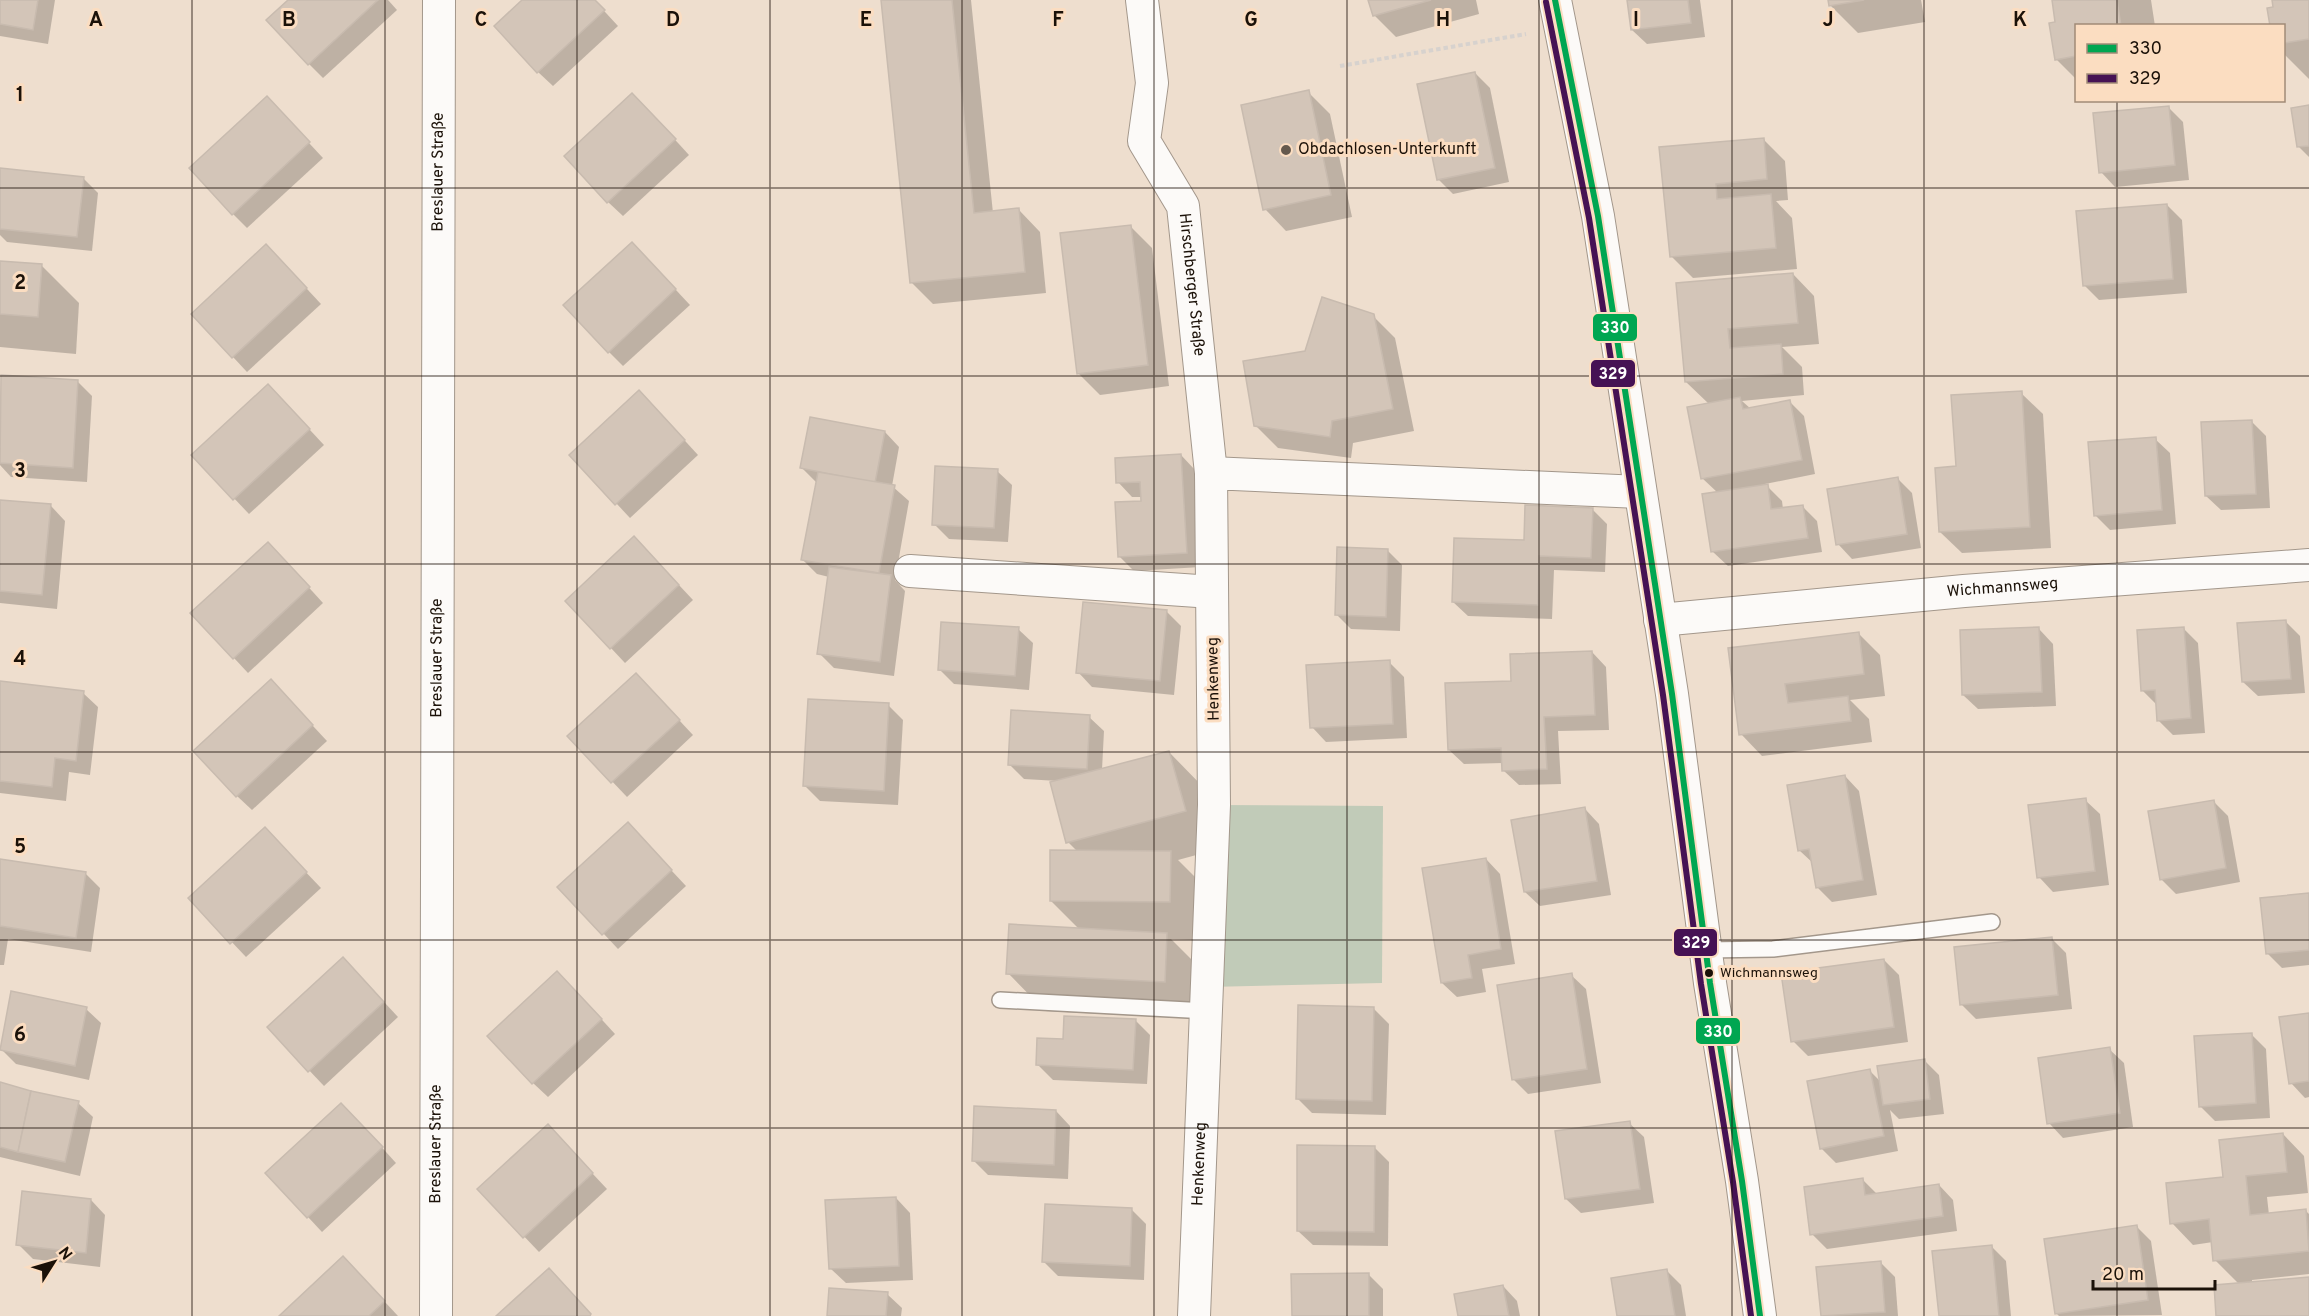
<svg xmlns="http://www.w3.org/2000/svg" width="2309" height="1316" viewBox="0 0 2309 1316" font-family="Overpass,sans-serif">
<style>
.green{fill:#c1cbb8}
.shadow{fill:#0003}
.building{fill:#d3c5b8;stroke:#c8bbaf;stroke-width:1.5}
.lines{fill:none;stroke-linecap:round;stroke-linejoin:round}
.service-casing{stroke:#a3978b;stroke-width:18}
.minor-casing{stroke:#a3978b;stroke-width:34}
.path{stroke:#d7d2ce;stroke-width:4;stroke-dasharray:4.5 3;stroke-linecap:butt}
.service{stroke:#fcfaf8;stroke-width:15}
.minor{stroke:#fcfaf8;stroke-width:32}
.bus-1-casing{stroke:#fbddc1;stroke-width:10}
.bus-2-casing{stroke:#fbddc1;stroke-width:10}
.bus-1{stroke:#00a651;stroke-width:6}
.bus-2{stroke:#461254;stroke-width:6}
.grid{fill:none;stroke:#1b1108;stroke-width:1.5;stroke-opacity:0.55}
.poi-dot{fill:#65594d;stroke:#fbddc1;stroke-width:2}
.bus-dot{fill:#1b1108;stroke:#fbddc1;stroke-width:2}
.labels{text-anchor:middle;dominant-baseline:central;stroke-width:6;stroke-linejoin:round;paint-order:stroke}
.bus-label{font-size:14px;fill:#1b1108;stroke:#fbddc1;text-anchor:start}
.poi-label{font-size:16px;fill:#1b1108;stroke:#fbddc1;text-anchor:start}
.street-label{font-size:16px;fill:#1b1108;stroke:#fbddc1}
.grid-label{font-size:20px;text-anchor:middle;font-weight:bold;fill:#1b1108;stroke:#fbddc1;stroke-width:6;stroke-linejoin:round;paint-order:stroke}
.line-badge{stroke:#fbddc1;stroke-width:2}
.badge-label{font-size:16px;text-anchor:middle;font-weight:bold;fill:#fff}
</style>
<rect width="100%" height="100%" fill="#eedece"/>
<!-- green -->
<path class="green" d="M1214,805L1383,806L1382,983L1209,987Z"/>
<!-- shadow -->
<g class="shadow">
<path d="M0,0H55L48,44L0,36Z"/>
<path d="M290,0H388L397,10L323,78L309,64Z"/>
<path d="M524,0H594L618,26L553,86L538,72Z"/>
<path d="M882,0H971L993,213L1019,210L1040,232L1046,293L933,304L912,283Z"/>
<path d="M1370,0H1476L1479,14L1396,37L1374,15Z"/>
<path d="M1629,0H1700L1705,37L1647,44L1632,30Z"/>
<path d="M1829,0H1921L1925,22L1858,33L1830,5Z"/>
<path d="M2053,0H2151L2155,26H2076V79L2056,59L2057,23Z"/>
<path d="M2273,0H2309V79L2284,54V26Z"/>
<path d="M1475,73L1490,88L1509,182L1453,194L1438,179Z"/>
<path d="M1308,92L1330,114L1352,217L1286,231L1265,209Z"/>
<path d="M2168,107L2183,122L2189,180L2115,187L2101,172Z"/>
<path d="M2309,107V157L2299,147Z"/>
<path d="M647,109L689,155L623,216L608,202Z"/>
<path d="M281,113L323,158L247,228L233,214Z"/>
<path d="M1763,139L1785,161L1788,200L1776,201L1792,218L1797,269L1693,278L1671,256L1661,148Z"/>
<path d="M0,169L84,179L98,193L92,251L7,242L0,235Z"/>
<path d="M2167,205L2182,220L2187,293L2099,300L2084,285Z"/>
<path d="M1130,226L1152,248L1169,386L1100,395L1078,373Z"/>
<path d="M647,259L690,305L623,366L609,352Z"/>
<path d="M281,261L321,304L247,372L233,357Z"/>
<path d="M0,262L42,266L79,303L76,354L0,347Z"/>
<path d="M1793,274L1814,296L1819,344L1782,347L1802,367L1804,395L1742,401L1751,409L1790,402L1804,416L1815,474L1765,484L1782,501L1783,509L1802,506L1817,521L1822,552L1728,566L1713,552L1718,493L1702,478L1709,404L1686,382L1678,284Z"/>
<path d="M1373,316L1395,338L1414,431L1353,443L1351,458L1278,448L1256,426Z"/>
<path d="M2,377L78,382L92,396L87,482L11,477L0,465Z"/>
<path d="M2021,393L2043,414L2051,548L1962,553L1940,532L1957,468Z"/>
<path d="M282,400L324,445L249,514L193,455Z"/>
<path d="M654,407L698,455L630,518L616,503Z"/>
<path d="M2251,421L2266,436L2270,508L2221,510L2206,496Z"/>
<path d="M885,432L899,447L892,486L909,501L895,580L905,591L894,676L834,668L819,653L829,577L817,574L803,560L817,483L802,468Z"/>
<path d="M2155,439L2170,453L2176,524L2110,530L2095,515Z"/>
<path d="M1181,455L1195,470L1201,567L1134,571L1119,556L1142,502V497H1132L1118,482Z"/>
<path d="M997,471L1012,485L1008,542L949,539L934,524Z"/>
<path d="M1898,479L1912,493L1921,548L1852,559L1838,544Z"/>
<path d="M0,501L51,506L65,521L57,609L0,603Z"/>
<path d="M1592,509L1607,524L1605,572L1554,570L1552,619L1468,616L1453,602L1526,542Z"/>
<path d="M1387,550L1402,565L1400,631L1351,629L1336,614Z"/>
<path d="M649,553L693,600L625,663L567,601Z"/>
<path d="M282,558L323,603L248,673L234,658Z"/>
<path d="M1166,611L1181,626L1174,695L1092,687L1078,672Z"/>
<path d="M2285,621L2300,636L2305,693L2258,696L2243,682Z"/>
<path d="M2183,628L2198,643L2205,733L2173,735L2158,720L2157,705L2142,690Z"/>
<path d="M1018,629L1033,643L1029,690L954,684L940,670Z"/>
<path d="M2039,629L2053,644L2056,706L1978,709L1963,695Z"/>
<path d="M1858,633L1880,655L1885,696L1850,700L1869,719L1872,742L1762,756L1741,734L1730,649Z"/>
<path d="M1592,652L1606,667L1609,730L1558,731L1561,784L1519,785L1504,771L1503,763L1464,764L1449,750L1512,682Z"/>
<path d="M1389,662L1404,677L1407,738L1326,742L1312,727Z"/>
<path d="M0,682L83,693L98,707L90,775L69,772L66,801L0,793Z"/>
<path d="M650,689L693,735L627,797L569,736Z"/>
<path d="M285,696L327,741L252,810L237,796Z"/>
<path d="M888,705L903,720L898,805L820,801L805,786Z"/>
<path d="M1089,717L1104,731L1102,770L1169,752L1206,790L1222,848L1178,860L1208,890V940L1171,939L1204,972L1202,1019L1045,1011L1008,973L1080,930L1051,901L1078,852L1068,842L1058,781L1024,779L1009,764Z"/>
<path d="M1845,776L1859,791L1877,895L1832,902L1818,888L1814,864L1800,851L1789,786Z"/>
<path d="M2085,800L2100,814L2109,885L2053,892L2039,877Z"/>
<path d="M2213,801L2228,816L2240,882L2176,894L2161,879Z"/>
<path d="M1585,809L1599,824L1611,895L1540,906L1525,892Z"/>
<path d="M642,839L686,886L618,949L560,887Z"/>
<path d="M279,844L321,888L246,957L190,898Z"/>
<path d="M1486,859L1500,874L1515,964L1482,969L1486,992L1457,997L1442,983Z"/>
<path d="M0,861L85,873L100,888L91,952L8,939L4,965H0Z"/>
<path d="M2309,895V965L2282,968L2267,953Z"/>
<path d="M2052,939L2066,953L2072,1009L1976,1019L1961,1004Z"/>
<path d="M1884,960L1899,975L1908,1042L1808,1056L1793,1041Z"/>
<path d="M358,974L398,1017L324,1086L269,1028Z"/>
<path d="M1571,975L1586,989L1601,1083L1528,1094L1514,1080Z"/>
<path d="M572,987L615,1034L548,1097L533,1083Z"/>
<path d="M86,1009L101,1023L89,1080L16,1064L1,1049Z"/>
<path d="M1374,1009L1389,1024L1386,1115L1312,1113L1297,1098Z"/>
<path d="M2309,1015V1097L2305,1098L2291,1083Z"/>
<path d="M1135,1020L1150,1035L1147,1084L1053,1080L1038,1065L1065,1041Z"/>
<path d="M2251,1034L2266,1049L2270,1118L2215,1121L2200,1106Z"/>
<path d="M2109,1049L2124,1063L2133,1127L2063,1138L2049,1123Z"/>
<path d="M1925,1061L1939,1075L1944,1114L1899,1119L1890,1110L1898,1151L1836,1163L1821,1148L1870,1071L1881,1082Z"/>
<path d="M0,1084L78,1103L93,1117L80,1176L0,1157Z"/>
<path d="M1056,1111L1070,1126L1068,1179L988,1175L973,1160Z"/>
<path d="M356,1119L396,1163L322,1232L308,1217Z"/>
<path d="M1629,1123L1644,1137L1654,1203L1581,1213L1566,1199Z"/>
<path d="M2283,1134L2304,1156L2308,1193L2267,1197L2269,1215L2306,1211L2309,1214V1274L2252,1280V1283L2309,1279V1316H2218L2239,1284L2215,1260L2213,1242L2193,1245L2172,1223Z"/>
<path d="M562,1141L607,1189L539,1252L479,1189Z"/>
<path d="M1374,1147L1389,1162L1388,1246L1313,1245L1298,1231Z"/>
<path d="M1863,1180L1877,1194L1939,1185L1953,1200L1957,1231L1827,1249L1812,1234Z"/>
<path d="M896,1198L910,1213L913,1280L846,1283L831,1269Z"/>
<path d="M91,1200L105,1215L100,1267L33,1259L18,1244Z"/>
<path d="M1132,1210L1146,1224L1144,1280L1058,1276L1044,1262Z"/>
<path d="M2137,1227L2151,1241L2162,1315L2059,1316L2056,1313Z"/>
<path d="M1991,1246L2006,1261L2011,1316H1940Z"/>
<path d="M1880,1262L1895,1277L1898,1316H1823L1818,1269Z"/>
<path d="M1666,1270L1681,1285L1686,1316H1619Z"/>
<path d="M358,1273L398,1316H281Z"/>
<path d="M1368,1274L1383,1289V1316H1293Z"/>
<path d="M1503,1286L1517,1301L1520,1316H1460Z"/>
<path d="M887,1294L902,1308L901,1316H828Z"/>
</g>
<!-- building -->
<g class="building">
<path d="M0,0H38L33,30L0,24Z"/>
<path d="M288,0H378L308,65L266,20Z"/>
<path d="M522,0H595L605,10L537,73L494,26Z"/>
<path d="M881,0H952L974,213L1019,208L1025,272L910,283Z"/>
<path d="M1368,0H1431L1373,16Z"/>
<path d="M1627,0H1688L1691,23L1631,30Z"/>
<path d="M1828,0H1864L1829,6Z"/>
<path d="M2052,0H2117L2121,26H2076V56L2055,60L2049,23L2055,22Z"/>
<path d="M2272,0H2309V39L2284,43V26H2270L2267,8L2273,7Z"/>
<path d="M1475,72L1495,168L1437,180L1417,84Z"/>
<path d="M1309,90L1331,195L1263,210L1241,105Z"/>
<path d="M632,93L676,139L607,203L564,156Z"/>
<path d="M267,96L310,142L232,215L189,168Z"/>
<path d="M2309,105V146L2297,147L2291,108Z"/>
<path d="M2169,106L2175,165L2099,173L2093,113Z"/>
<path d="M1764,138L1767,179L1716,184L1717,199L1771,194L1776,248L1670,257L1659,147Z"/>
<path d="M0,168L84,177L77,237L0,229Z"/>
<path d="M2167,204L2173,279L2083,286L2076,211Z"/>
<path d="M1131,225L1148,365L1077,374L1060,233Z"/>
<path d="M632,242L676,289L608,353L563,305Z"/>
<path d="M266,244L307,288L232,358L191,314Z"/>
<path d="M0,261L42,264L38,317L0,314Z"/>
<path d="M1793,273L1798,323L1728,329L1730,348L1781,344L1783,374L1685,382L1676,283Z"/>
<path d="M1322,297L1374,314L1393,409L1332,421L1330,437L1254,426L1243,361L1305,351Z"/>
<path d="M1,375L78,380L73,468L0,463Z"/>
<path d="M268,384L310,429L233,500L191,455Z"/>
<path d="M639,390L685,440L615,505L569,455Z"/>
<path d="M2022,391L2030,527L1939,532L1935,468L1956,466L1951,395Z"/>
<path d="M1740,397L1743,409L1790,400L1802,460L1701,479L1687,407Z"/>
<path d="M810,417L885,431L875,483L800,468Z"/>
<path d="M2252,420L2256,494L2205,496L2201,422Z"/>
<path d="M2156,437L2162,510L2094,516L2088,442Z"/>
<path d="M1181,454L1187,553L1118,557L1115,502L1141,501L1140,482L1116,483L1115,458Z"/>
<path d="M935,466L998,469L994,528L932,525Z"/>
<path d="M818,472L895,485L879,573L801,560Z"/>
<path d="M1898,477L1907,534L1836,545L1827,489Z"/>
<path d="M1768,484L1771,509L1803,505L1808,538L1711,552L1702,494Z"/>
<path d="M0,500L51,504L42,595L0,591Z"/>
<path d="M1525,505L1593,508L1591,558L1539,556L1538,605L1452,602L1454,538L1524,540Z"/>
<path d="M634,536L679,585L610,649L565,601Z"/>
<path d="M268,542L310,587L233,659L190,613Z"/>
<path d="M1337,547L1388,549L1386,617L1335,615Z"/>
<path d="M829,567L891,575L880,662L817,654Z"/>
<path d="M1083,602L1167,610L1160,681L1076,673Z"/>
<path d="M2286,620L2291,679L2242,682L2237,623Z"/>
<path d="M941,622L1019,627L1015,676L938,670Z"/>
<path d="M2039,627L2042,692L1962,695L1960,630Z"/>
<path d="M2184,627L2191,718L2157,721L2155,690L2141,691L2137,630Z"/>
<path d="M1859,632L1864,674L1785,684L1788,703L1848,696L1851,721L1739,735L1728,648Z"/>
<path d="M1592,651L1595,715L1544,717L1547,769L1502,771L1501,748L1448,750L1445,683L1511,681L1510,654Z"/>
<path d="M1390,660L1393,724L1310,728L1306,665Z"/>
<path d="M636,673L680,720L611,783L567,736Z"/>
<path d="M271,679L313,725L236,797L193,751Z"/>
<path d="M0,681L84,691L76,761L55,758L52,787L0,781Z"/>
<path d="M808,699L889,703L884,791L803,786Z"/>
<path d="M1011,710L1090,715L1087,769L1008,765Z"/>
<path d="M1169,751L1186,811L1066,843L1050,782Z"/>
<path d="M1845,775L1863,880L1816,888L1809,849L1798,851L1787,785Z"/>
<path d="M2086,798L2095,871L2037,878L2028,805Z"/>
<path d="M2214,800L2226,868L2160,880L2148,811Z"/>
<path d="M1585,807L1597,881L1524,892L1511,820Z"/>
<path d="M628,822L672,870L602,935L557,887Z"/>
<path d="M265,827L307,872L230,944L188,898Z"/>
<path d="M1050,850L1171,851L1170,902L1050,901Z"/>
<path d="M1486,858L1501,949L1468,955L1472,978L1441,983L1422,868Z"/>
<path d="M0,859L86,872L76,938L0,926Z"/>
<path d="M2309,893V950L2266,954L2260,898Z"/>
<path d="M1009,924L1167,933L1165,982L1006,974Z"/>
<path d="M2052,937L2058,995L1960,1005L1954,947Z"/>
<path d="M343,957L384,1002L308,1072L267,1027Z"/>
<path d="M1884,959L1894,1027L1791,1042L1781,973Z"/>
<path d="M557,971L602,1019L532,1084L487,1036Z"/>
<path d="M1572,973L1587,1069L1512,1080L1497,985Z"/>
<path d="M11,991L87,1007L75,1066L0,1050Z"/>
<path d="M1298,1005L1374,1007L1372,1101L1296,1099Z"/>
<path d="M2309,1013V1081L2289,1084L2279,1017Z"/>
<path d="M1064,1016L1136,1019L1133,1070L1036,1065L1037,1038L1063,1039Z"/>
<path d="M2252,1033L2256,1103L2199,1107L2194,1036Z"/>
<path d="M2110,1047L2120,1113L2047,1124L2038,1058Z"/>
<path d="M1925,1059L1930,1099L1883,1105L1877,1066Z"/>
<path d="M1870,1069L1884,1136L1820,1149L1807,1081Z"/>
<path d="M0,1082L31,1091L18,1152L0,1147Z"/>
<path d="M31,1091L79,1101L65,1162L18,1152Z"/>
<path d="M341,1103L383,1147L307,1218L265,1173Z"/>
<path d="M974,1106L1056,1110L1054,1165L972,1161Z"/>
<path d="M1630,1121L1640,1189L1565,1199L1555,1131Z"/>
<path d="M548,1124L593,1173L523,1238L477,1189Z"/>
<path d="M2283,1133L2287,1172L2246,1176L2250,1215L2306,1209L2309,1251L2213,1261L2209,1219L2170,1224L2166,1183L2223,1177L2219,1140Z"/>
<path d="M1297,1145L1375,1146L1374,1232L1297,1231Z"/>
<path d="M1863,1178L1865,1195L1939,1184L1943,1216L1810,1235L1804,1187Z"/>
<path d="M22,1191L91,1199L86,1253L16,1245Z"/>
<path d="M896,1197L899,1266L829,1269L825,1200Z"/>
<path d="M1045,1204L1132,1208L1130,1266L1042,1262Z"/>
<path d="M2137,1225L2148,1300L2055,1314L2044,1239Z"/>
<path d="M1992,1245L1999,1316H1939L1932,1251Z"/>
<path d="M343,1256L385,1301L369,1316H279Z"/>
<path d="M1881,1261L1885,1312L1821,1316L1816,1267Z"/>
<path d="M549,1268L591,1314L590,1316H496Z"/>
<path d="M1667,1269L1675,1316H1617L1611,1278Z"/>
<path d="M1369,1273V1316H1292L1291,1274Z"/>
<path d="M2309,1277V1316H2216L2214,1285Z"/>
<path d="M1503,1285L1509,1316H1458L1454,1294Z"/>
<path d="M829,1288L888,1292L886,1316H827Z"/>
</g>
<g class="lines">
<!-- service casing -->
<g class="service-casing">
<g id="service">
<path d="M1705,950L1773,949L1992,922"/>
<path d="M1000,1000L1207,1011"/>
</g>
</g>
<!-- minor casing -->
<g class="minor-casing">
<g id="minor">
<path id="s1" d="M1142,0L1152,83L1144,141L1183,206L1211,473"/>
<path d="M1555,0L1598,216L1672,694L1710,983L1742,1181L1760,1316"/>
<path d="M910,571L1212,592"/>
<path id="s2" d="M1660,620L1964,591L2309,565"/>
<path id="s3" d="M436,1316L439,0"/>
<path id="s4" d="M1194,1316L1214,805L1211,473L1640,492"/>
</g>
</g>
<!-- path -->
<path class="path" d="M1340,66L1526,34"/>
<!-- service -->
<use href="#service" class="service"/>
<!-- minor -->
<use href="#minor" class="minor"/>
<!-- bus-1 casing -->
<g class="bus-1-casing">
<path id="bus-1" d="M1555,0L1598,216L1672,694L1710,983L1742,1181L1760,1316"/>
</g>
<!-- bus-2 casing -->
<g class="bus-2-casing">
<path id="bus-2" d="M1546,2L1589,218L1663,695L1701,984L1733,1182L1751,1316"/>
</g>
<!-- bus-1 -->
<use href="#bus-1" class="bus-1"/>
<!-- bus-2 -->
<use href="#bus-2" class="bus-2"/>
</g>
<!-- grid -->
<path class="grid" d="M192,0V1316M385,0V1316M577,0V1316M770,0V1316M962,0V1316M1154,0V1316M1347,0V1316M1539,0V1316M1732,0V1316M1924,0V1316M2117,0V26M2117,100V1316M0,188H2309M0,376H2309M0,564H2309M0,752H2309M0,940H2309M0,1128H2309"/>
<!-- markers -->
<circle class="poi-dot" cx="1286" cy="150" r="6"/>
<circle class="bus-dot" cx="1709" cy="973" r="5"/>
<g class="labels">
<!-- bus labels -->
<g class="bus-label">
<text x="1720" y="973">Wichmannsweg</text>
</g>
<!-- poi labels -->
<g class="poi-label">
<text x="1298" y="150">Obdachlosen-Unterkunft</text>
</g>
<!-- street labels -->
<g class="street-label">
<text stroke="none"><textPath href="#s3" startOffset="1144">Breslauer Straße</textPath></text>
<text stroke="none"><textPath href="#s1" startOffset="297">Hirschberger Straße</textPath></text>
<text stroke="none"><textPath href="#s2" startOffset="344">Wichmannsweg</textPath></text>
<text stroke="none"><textPath href="#s3" startOffset="658">Breslauer Straße</textPath></text>
<text transform="translate(1214 679) rotate(-91)">Henkenweg</text>
<text stroke="none"><textPath href="#s3" startOffset="172">Breslauer Straße</textPath></text>
<text stroke="none"><textPath href="#s4" startOffset="152">Henkenweg</textPath></text>
</g>
</g>
<g class="grid-label">
<text x="96" y="26">A</text>
<text x="289" y="26">B</text>
<text x="481" y="26">C</text>
<text x="673" y="26">D</text>
<text x="866" y="26">E</text>
<text x="1058" y="26">F</text>
<text x="1251" y="26">G</text>
<text x="1443" y="26">H</text>
<text x="1636" y="26">I</text>
<text x="1828" y="26">J</text>
<text x="2020" y="26">K</text>
<text x="20" y="101">1</text>
<text x="20" y="289">2</text>
<text x="20" y="477">3</text>
<text x="20" y="665">4</text>
<text x="20" y="853">5</text>
<text x="20" y="1041">6</text>
</g>
<g class="line-badge">
<rect x="1592" y="313" width="46" height="29" rx="6" fill="#00a651"/>
<rect x="1590" y="359" width="46" height="29" rx="6" fill="#461254"/>
<rect x="1673" y="928" width="45" height="29" rx="6" fill="#461254"/>
<rect x="1695" y="1017" width="46" height="28" rx="6" fill="#00a651"/>
</g>
<g class="badge-label">
<text x="1615" y="333">330</text>
<text x="1613" y="379">329</text>
<text x="1696" y="948">329</text>
<text x="1718" y="1037">330</text>
</g>
<!-- legend -->
<rect x="2075" y="24" width="210" height="78" fill="#fbddc1" stroke="#a18b77" stroke-width="1.5"/>
<rect x="2087" y="44" width="30" height="9" fill="#00a651" stroke="#a18b77" stroke-width="1.5"/>
<text x="2129" y="54" font-size="18" fill="#1b1108">330</text>
<rect x="2087" y="74" width="30" height="9" fill="#461254" stroke="#a18b77" stroke-width="1.5"/>
<text x="2129" y="84" font-size="18" fill="#1b1108">329</text>
<!-- north arrow -->
<g transform="translate(54 1262) rotate(53)" stroke="#fbddc1" stroke-width="4.5" paint-order="stroke">
<path d="M0-4.5L10 22L0 15L-10 22Z" fill="#1b1108"/>
<text y="-9" font-size="16" font-weight="bold" text-anchor="middle" fill="#1b1108">N</text>
</g>
<!-- scale -->
<path d="M2093 1280v9h122v-9" fill="none" stroke="#1b1108" stroke-width="3"/>
<text x="2102" y="1280" font-size="18" fill="#1b1108" stroke="#fbddc1" stroke-width="4.5" paint-order="stroke">20 m</text>
</svg>
